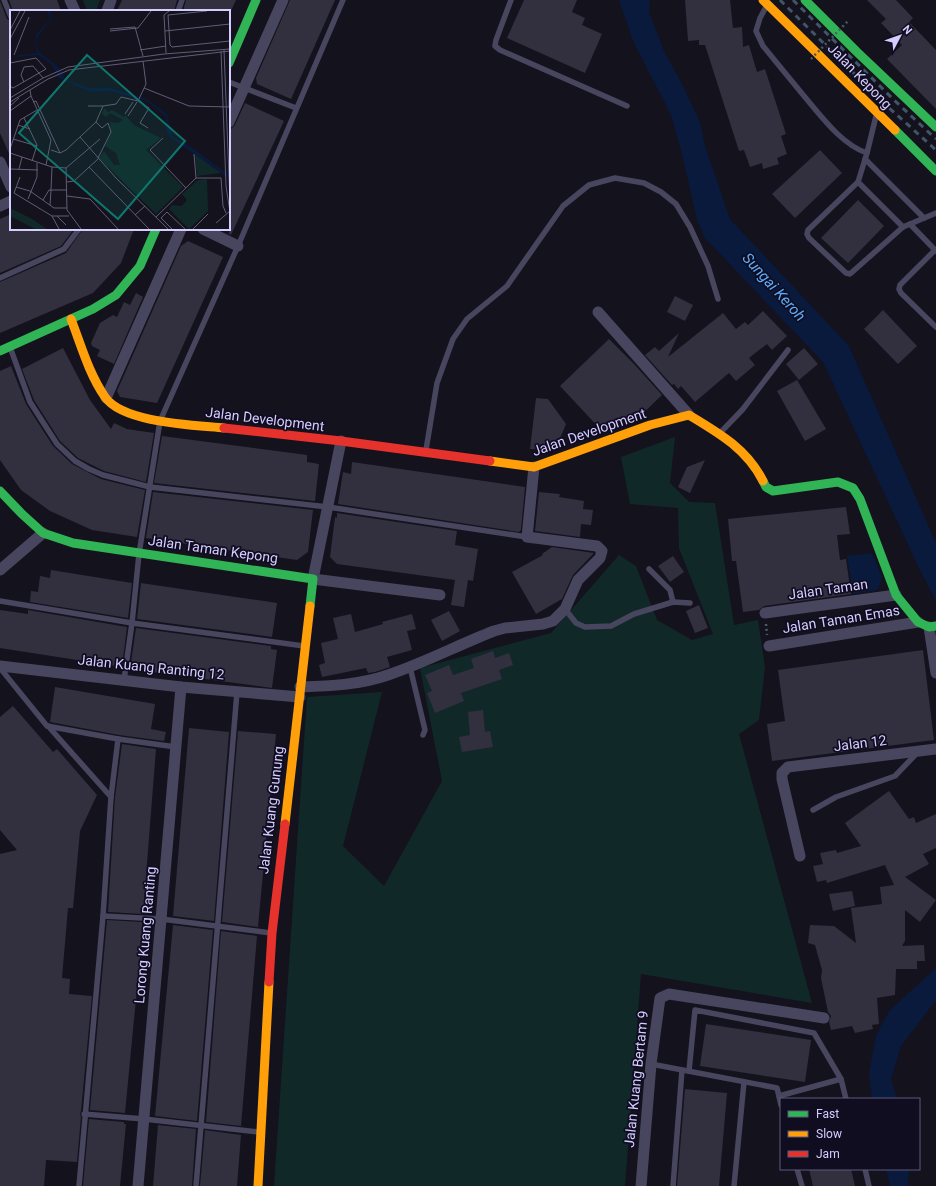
<svg xmlns="http://www.w3.org/2000/svg" width="936" height="1186" viewBox="0 0 936 1186" font-family="Roboto,sans-serif">
<style>
.green{fill:#112829}
.water{fill:#091a3c}
.building{fill:#322f3f}
.lines{fill:none;stroke-linecap:round;stroke-linejoin:round}
.path{stroke:#4b5968;stroke-width:2.5;stroke-dasharray:2 3;stroke-linecap:butt}
.lane{stroke:#48465e;stroke-width:5.5}
.street{stroke:#48465e;stroke-width:11}
.fast{stroke:#30b455;stroke-width:9}
.slow{stroke:#ff9f0a;stroke-width:9}
.jam{stroke:#e5322d;stroke-width:9}
.rail{stroke:#415567;stroke-width:3;stroke-dasharray:6 5;stroke-linecap:butt}
.path-bridge{stroke:#4b5968;stroke-width:2.5;stroke-dasharray:2 3;stroke-linecap:butt}
.labels{text-anchor:middle;dominant-baseline:central;stroke-width:3.5;stroke-linejoin:round;paint-order:stroke}
.street-label{font-size:14px;fill:#d4cdff;stroke:#110d21}
.water-label{font-size:15px;font-style:italic;fill:#5baeff;stroke:#110d21}
.inset-river{fill:none;stroke:#091a3c;stroke-width:2}
.inset-road{fill:none;stroke:#615d77;stroke-width:1}
.view{fill:#0f766e;fill-opacity:0.15;stroke:#0f766e;stroke-width:2}
.inset-edge{fill:none;stroke:#d4cdff;stroke-width:2}
</style>
<rect width="100%" height="100%" fill="#14121d"/>
<!-- green -->
<g class="green">
<path d="M83,0H100L96,11H87Z"/>
<path d="M675,437L670,483L689,502L715,503L734,625L758,620L765,667L759,720L739,734L812,1003L641,974L625,1186H274L307,697L382,692L343,846L384,886L442,781L420,668L551,633L619,555L636,566L657,620L692,640L713,634L679,548L678,508L630,504L621,457Z"/>
</g>
<!-- water -->
<g class="water">
<path d="M619,0H650L649,12L664,51L682,84L700,122L705,146L730,219L849,346L936,543V601L918,566L823,362L705,238L697,220L681,150L671,115L633,41Z"/>
<path d="M872,553L882,577L878,590L853,594L847,556Z"/>
<path d="M936,968V1000L901,1046L891,1079L897,1099H872L869,1073L876,1036L889,1011Z"/>
<path d="M886,1169H909L908,1186H890Z"/>
</g>
<!-- building -->
<g class="building">
<path d="M9,0H57L61,11H13Z"/>
<path d="M122,0H177L174,11H117Z"/>
<path d="M186,0H236L231,11H183Z"/>
<path d="M290,0H335L291,99L257,84L256,78Z"/>
<path d="M524,0H577L572,12L585,18L582,25L602,34L585,73L507,38Z"/>
<path d="M685,0H730L733,28L742,27L743,47L749,45L757,72L765,69L786,134L781,136L787,154L777,158L779,164L763,169L762,163L750,167L744,150L739,151L705,45H699V40L688,41Z"/>
<path d="M867,0H896L913,18L909,22L936,50V109L887,59L902,45L881,23L886,19Z"/>
<path d="M0,1L7,19L11,21V158L0,133Z"/>
<path d="M245,103L284,121L231,235L229,234V132L231,129L235,125Z"/>
<path d="M820,150L842,173L795,218L772,194Z"/>
<path d="M858,200L884,226L848,263L821,238Z"/>
<path d="M11,214V229H74L61,246L0,273V219Z"/>
<path d="M83,229H134L121,263L93,293L0,333V282L66,253Z"/>
<path d="M188,241L223,257L157,403L120,397L117,391L181,246Z"/>
<path d="M136,293L143,297L114,364L97,356L100,350L92,346L91,343L100,323L113,315L117,317L124,302L130,305Z"/>
<path d="M675,296L693,305L685,321L667,312Z"/>
<path d="M883,310L917,346L898,364L864,329Z"/>
<path d="M763,311L787,336L772,350L767,344L749,358L755,365L736,381L729,373L695,402L681,386L678,389L674,384L672,385L645,355L655,347L659,351L679,333L668,357L723,313L736,329L745,322L748,325Z"/>
<path d="M609,339L634,364L662,395L636,420L615,427L614,426L610,430L603,432L560,386Z"/>
<path d="M63,348L90,400L111,429L114,423L127,429L154,433L146,482L104,471L78,458L60,441L34,400L22,369Z"/>
<path d="M804,348L818,364L799,380L786,364Z"/>
<path d="M11,366L26,404L53,446L72,464L101,479L145,490L137,537L92,530L50,511L21,490L0,460V371Z"/>
<path d="M797,380L826,429L805,441L777,391Z"/>
<path d="M536,398L548,399L566,424L561,436L549,449H530Z"/>
<path d="M162,436L307,455V462L319,464L315,501L154,483Z"/>
<path d="M705,460L690,493L678,487L687,467Z"/>
<path d="M352,462L525,487L521,530L519,532L338,504L343,472L351,474Z"/>
<path d="M153,492L313,510L308,552L297,560L146,538Z"/>
<path d="M539,492L560,494L559,497L584,501L583,509L593,510L591,525L581,524L580,537L535,531Z"/>
<path d="M846,507L850,534L837,535L840,560L846,559L851,594L764,606L759,610L743,612L736,561H732L728,519Z"/>
<path d="M337,513L457,531L455,545L478,549L473,581L468,580L464,607L451,605L455,580L337,564L330,557L335,517L337,518Z"/>
<path d="M552,547L594,553L573,575L562,599L536,614L512,572L543,555L542,554Z"/>
<path d="M673,556L684,572L670,582L658,566Z"/>
<path d="M51,570L132,583L128,618L30,602L31,591L38,592L40,576L50,578Z"/>
<path d="M141,583L277,603L272,637L137,619Z"/>
<path d="M699,605L708,628L695,633L686,611Z"/>
<path d="M0,610L28,614V610L127,627L122,667L0,648Z"/>
<path d="M449,611L460,631L442,641L431,620Z"/>
<path d="M351,614L355,632L383,624L382,622L412,614L416,629L407,631L412,650L387,657L390,667L375,672L368,673L366,668L322,677L319,665L325,663L321,643L338,639L333,618Z"/>
<path d="M136,628L271,646V649L277,650L272,688L130,669Z"/>
<path d="M923,650L934,740L772,761L767,724L785,721L778,670Z"/>
<path d="M493,651L495,658L509,653L513,665L499,670L502,679L461,693L464,701L435,713L427,693L432,691L425,675L449,665L453,675L474,668L471,659Z"/>
<path d="M55,687L155,704L151,729L166,732L164,741L119,735L50,722Z"/>
<path d="M13,706L53,752L57,749L97,795L80,831L73,908H68L62,978L70,979L69,994L92,996L81,1111L80,1114L81,1117L77,1162L46,1160L44,1186H0V854L17,850L0,830V717Z"/>
<path d="M483,710L485,732L490,731L493,747L462,752L459,737L470,735L468,712Z"/>
<path d="M189,728L229,732L214,921L173,916Z"/>
<path d="M238,731L276,734L258,927L222,922Z"/>
<path d="M122,744L156,749L143,914L108,912L115,797Z"/>
<path d="M889,791L909,819L914,817L916,823L936,814V848L923,854L929,864L905,877L936,900L920,922L905,910V941L902,946L924,945L925,961H917V969H896L895,995L877,998L879,1024L872,1025L873,1029L855,1033L852,1026L831,1030L829,1022L831,1016L828,1012L821,978L822,970L815,945L808,943L810,925L834,926L856,943L851,908L882,904L880,887L894,885L885,865L827,883L826,880L817,882L813,866L823,864L820,853L836,850L837,853L861,846L845,823Z"/>
<path d="M852,891L855,906L833,911L829,894Z"/>
<path d="M107,920L142,922V926H143L125,1113L90,1110Z"/>
<path d="M173,925L213,930L197,1121L155,1116Z"/>
<path d="M221,931L257,936L241,1126L206,1122Z"/>
<path d="M706,1024L811,1040L805,1082L700,1066Z"/>
<path d="M685,1089L727,1093L719,1186H677Z"/>
<path d="M89,1119L124,1122V1124H126L120,1186H83Z"/>
<path d="M158,1125L196,1129L192,1186H153Z"/>
<path d="M205,1130L241,1135L237,1186H200Z"/>
<path d="M809,1169H851L855,1186H813Z"/>
</g>
<g class="lines">
<!-- path -->
<path class="path" d="M766,624L767,635"/>
<!-- lane -->
<g class="lane">
<path d="M4,0L11,17"/>
<path d="M511,0L496,40L495,46L500,50L627,106"/>
<path d="M766,7L760,18L756,31L763,46C777,63 790,79 804,96C821,116 842,145 867,153"/>
<path d="M178,11L182,0"/>
<path d="M229,82L296,108"/>
<path d="M876,116L867,153L858,182L903,227L936,213"/>
<path d="M865,159L924,218"/>
<path d="M858,182L808,230L807,234L809,238L846,273L850,274L903,227"/>
<path d="M910,224L936,251"/>
<path d="M935,250L900,285L899,289L901,293L936,327"/>
<path d="M0,278L64,249L79,229"/>
<path d="M10,347L30,402L57,444L75,461L89,469L103,475L150,487L328,507L527,537"/>
<path d="M721,432L743,409L788,350"/>
<path d="M426,450L437,383L453,339L467,319L507,286L563,206L589,185L615,178L644,183L661,192L676,204L690,227L708,266L718,299"/>
<path d="M649,569L670,590L673,602"/>
<path d="M0,601L132,623L304,646"/>
<path d="M565,609L576,623L585,627L611,626L634,614L673,602L690,603"/>
<path d="M410,667L425,730L423,735"/>
<path d="M0,668L47,726L118,739L111,797L103,916L79,1186"/>
<path d="M124,680L132,623L139,554L160,421L238,246L343,0"/>
<path d="M48,726L111,797"/>
<path d="M118,739L176,747"/>
<path d="M813,810L836,797L895,776L917,753"/>
<path d="M103,916L161,919L271,933"/>
<path d="M651,1064L777,1088L781,1105"/>
<path d="M689,1071L695,1010L814,1033L841,1079L846,1099"/>
<path d="M779,1096L841,1079"/>
<path d="M84,1114L144,1119L259,1132"/>
<path d="M797,1169L802,1186"/>
<path d="M865,1169L869,1186"/>
<path d="M196,1186L237,692"/>
<path d="M673,1186L682,1070"/>
<path d="M734,1186L744,1082"/>
</g>
<!-- street -->
<g class="street">
<path d="M70,0L75,11"/>
<path d="M107,11L111,0"/>
<path d="M229,122L283,0"/>
<path d="M0,162L11,187"/>
<path d="M0,206L11,201"/>
<path d="M203,229L238,246"/>
<path d="M598,312L689,415"/>
<path d="M106,398L181,229"/>
<path d="M341,441L313,579L440,595"/>
<path d="M0,570L43,533"/>
<path d="M765,613L896,595"/>
<path d="M929,627L936,673"/>
<path d="M769,646L918,622"/>
<path d="M0,666L181,687L300,697"/>
<path d="M300,687C330,686 359,685 388,675C424,663 458,645 494,631L505,628L543,624L553,621L565,609L578,580L600,558L602,551L597,546L527,537L534,467"/>
<path d="M800,856L782,779V773L788,767L936,749"/>
<path d="M138,1186L181,687"/>
<path d="M641,1186L651,1064L660,998L669,994L824,1018"/>
</g>
<!-- fast -->
<g class="fast">
<path d="M805,0L857,52L936,127"/>
<path d="M229,63L256,0"/>
<path d="M895,130L936,171"/>
<path d="M0,351L93,309L116,295L140,266L156,229"/>
<path d="M763,481L766,487L773,491L838,482L853,488L860,499L896,595L918,622L929,627L936,626"/>
<path d="M0,491L22,514L43,533L73,543L313,579L310,606"/>
</g>
<!-- slow -->
<g class="slow">
<path d="M763,0L895,130"/>
<path d="M71,319C81,345 89,374 105,397C123,423 194,425 224,428"/>
<path d="M490,461L534,467L650,425L689,415C719,433 747,449 763,481"/>
<path d="M285,824L310,606"/>
<path d="M258,1186L269,982"/>
</g>
<!-- jam -->
<g class="jam">
<path d="M224,428L341,441L490,461"/>
<path d="M269,982L272,933L285,824"/>
</g>
<!-- rail -->
<g class="rail">
<path d="M780,0L887,106L936,150"/>
<path d="M793,0L894,100L936,139"/>
</g>
<!-- path-bridge -->
<path class="path-bridge" d="M811,59L849,20"/>
</g>
<g class="labels">
<!-- street labels -->
<g class="street-label">
<text transform="translate(860 76) rotate(46)">Jalan Kepong</text>
<text transform="translate(265 419) rotate(7)">Jalan Development</text>
<text transform="translate(589 432) rotate(-19)">Jalan Development</text>
<text transform="translate(213 549) rotate(8)">Jalan Taman Kepong</text>
<text transform="translate(828 589) rotate(-8)">Jalan Taman</text>
<text transform="translate(841 619) rotate(-9)">Jalan Taman Emas</text>
<text transform="translate(151 667) rotate(6)">Jalan Kuang Ranting 12</text>
<text transform="translate(860 743) rotate(-7)">Jalan 12</text>
<text transform="translate(271 810) rotate(-83)">Jalan Kuang Gunung</text>
<text transform="translate(145 935) rotate(-85)">Lorong Kuang Ranting</text>
<text transform="translate(636 1079) rotate(-84)">Jalan Kuang Bertam 9</text>
</g>
<!-- water labels -->
<g class="water-label">
<text transform="translate(774 287) rotate(48)">Sungai Keroh</text>
</g>
</g>
<!-- overview -->
<g transform="translate(10 10)">
<rect width="220" height="220" fill="#14121d"/>
<path d="M94,98L98,102L102,100L114,107L115,105L124,115L151,128L136,140L173,177L146,204L89,148L94,141L104,155H110L106,143L95,136L101,123L100,112L108,113L113,110L100,103L96,107L92,104ZM185,144L211,163L187,166ZM197,169L198,201L179,219L159,199L162,195L172,196L177,190L172,184L188,170ZM0,198L22,209L37,219H25L0,206Z" fill="#112829"/>
<path d="M37,1H40L41,9L27,28L26,35L29,42L47,56L57,70L80,78L99,77L137,89L157,104L163,127L181,137L220,166V169L161,128L157,122L156,107L137,91L99,81L80,82L49,68L41,54L28,45L25,36L26,25L40,9Z" fill="#091a3c"/>
<path class="inset-river" d="M8,46L29,44"/>
<path class="inset-road" d="M197,1L158,5L160,35L162,37L220,31M125,17L133,46M100,19L125,17M0,20L10,1M100,21L128,18L141,1M155,21L220,14M0,29L15,1M130,40L156,36M214,40L220,192M211,41L216,176L220,202M156,43L154,5L159,1M4,45L19,7M0,53L26,48L36,59L3,78L0,76M14,72L11,65L14,57L23,56L33,68M134,78L179,96L220,97M20,80L21,86L41,130L36,155M0,88L33,68L58,57L154,44L220,39M128,91L139,98L130,113L138,118M0,92L38,69L59,60L220,41M23,92L26,91L50,143M0,96L9,88M78,96H93M219,97L220,47M0,101L21,86M115,104L123,92M118,106L127,92M14,108L27,135L22,151M86,112L92,118L98,113L101,122L88,148M8,115L20,119M70,127L106,168L158,219M153,128L140,140L176,178M3,129L27,136M0,139L10,110L27,100M41,140L50,143L56,140L86,112L93,96L106,94L111,87L128,91L136,74L133,51M0,143L42,157L56,158L90,129M184,144L186,168M79,157L139,219M56,158L57,200L71,219M0,159L28,160M9,159L12,147M10,167L4,183L42,206H59M57,172L64,171L89,148M6,177L20,181L44,198H57M41,180L42,157M57,186L80,189L108,219M18,189L27,167V153M33,190L39,180H56M40,195L41,180M125,205L135,196M42,206L49,219M47,206L56,215M146,207L186,168H211L213,196L216,203M206,213L220,201M162,219L151,208L157,202L175,219M183,219L198,204"/>
<path class="view" d="M77,45L175,131L108,209L9,123Z"/>
<rect width="220" height="220" class="inset-edge"/>
</g>
<!-- legend -->
<rect x="780" y="1098" width="140" height="72" fill="#110d21" stroke="#5f5a7a"/>
<rect x="788" y="1111" width="20" height="6" fill="#30b455" stroke="#5f5a7a"/>
<text x="816" y="1118" font-size="12" fill="#d4cdff">Fast</text>
<rect x="788" y="1131" width="20" height="6" fill="#ff9f0a" stroke="#5f5a7a"/>
<text x="816" y="1138" font-size="12" fill="#d4cdff">Slow</text>
<rect x="788" y="1151" width="20" height="6" fill="#e5322d" stroke="#5f5a7a"/>
<text x="816" y="1158" font-size="12" fill="#d4cdff">Jam</text>
<!-- north arrow -->
<g transform="translate(900 36) rotate(49)" stroke="#110d21" stroke-width="3" paint-order="stroke">
<path d="M0-3L7 15L0 10L-7 15Z" fill="#d4cdff"/>
<text y="-6" font-size="11" font-weight="bold" text-anchor="middle" fill="#d4cdff">N</text>
</g>
</svg>
